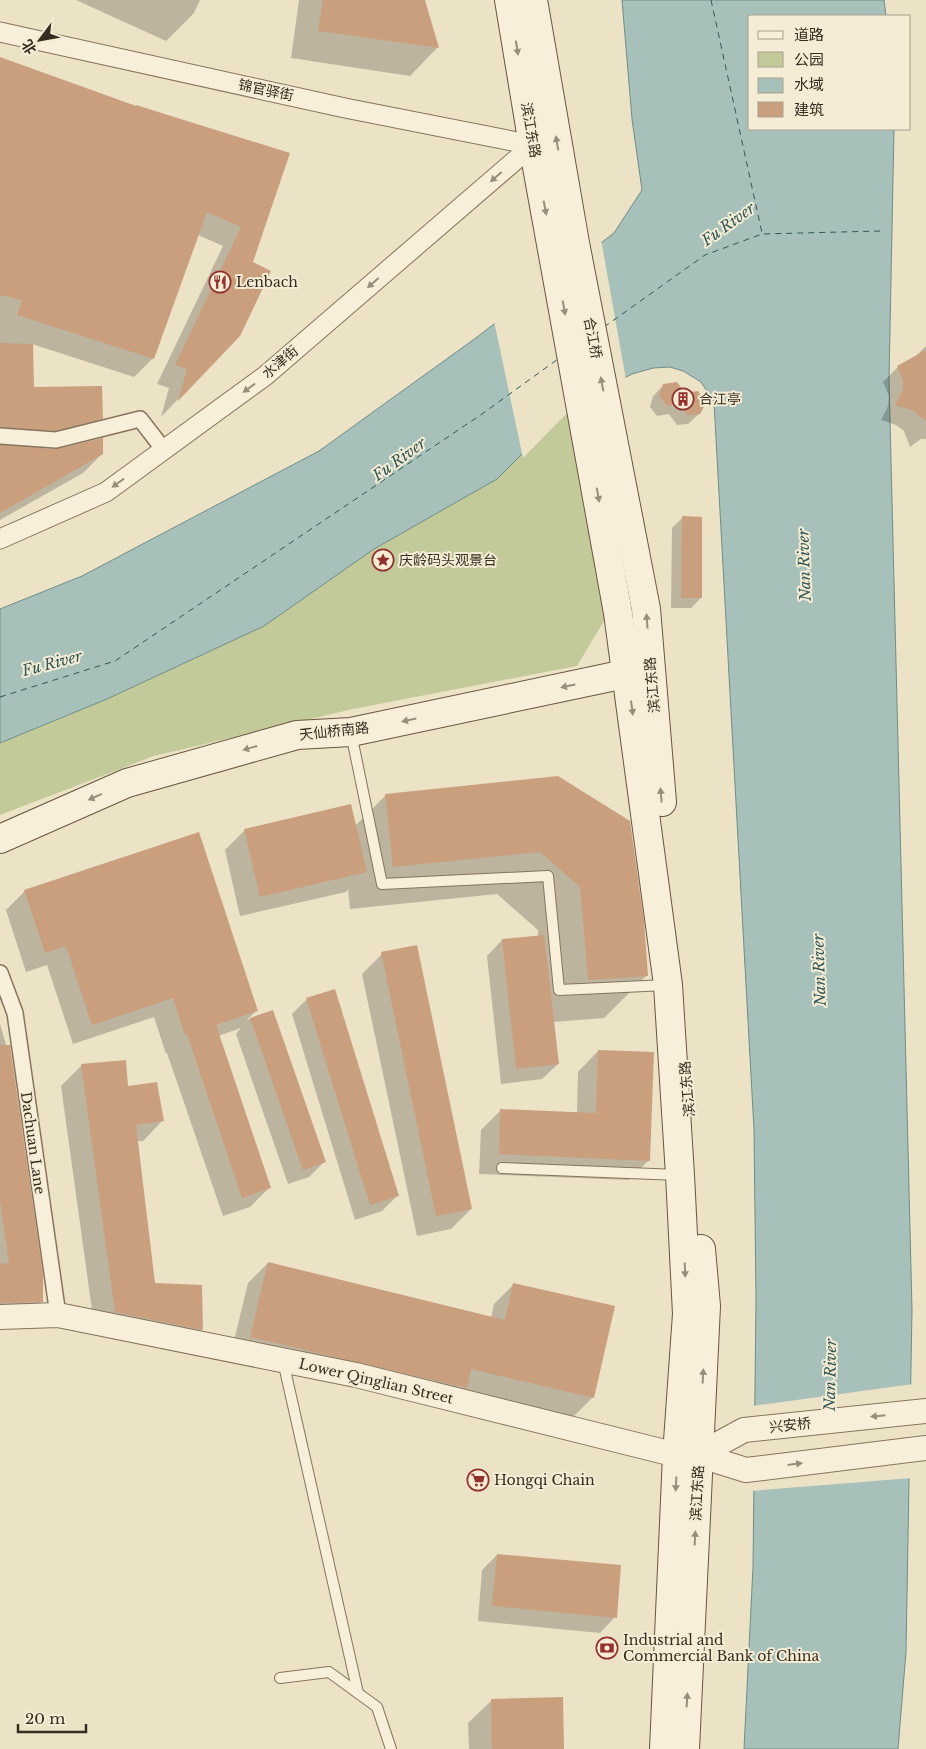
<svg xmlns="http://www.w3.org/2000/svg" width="926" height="1749" viewBox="0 0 926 1749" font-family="'Libre Baskerville','Noto Sans SC',serif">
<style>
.green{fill:#c3ca9a}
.water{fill:#a7c0b9;stroke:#6e8e87}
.pier{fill:#ece2c6}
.shadow{fill:#0003}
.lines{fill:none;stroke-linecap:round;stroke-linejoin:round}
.ferry{stroke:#305755;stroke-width:1;stroke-dasharray:6 5;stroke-linecap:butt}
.building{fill:#c99f7e}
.service-casing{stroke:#87745c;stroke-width:12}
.pedestrian-casing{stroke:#87745c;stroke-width:18}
.minor-casing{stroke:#87745c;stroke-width:21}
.tertiary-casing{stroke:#87745c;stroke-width:26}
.secondary-casing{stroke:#695540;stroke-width:30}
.service{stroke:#f7efd9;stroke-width:10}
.pedestrian{stroke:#f7efd9;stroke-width:15}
.minor{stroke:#f7efd9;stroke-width:19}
.tertiary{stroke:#f7efd9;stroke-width:24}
.secondary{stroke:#f7efd9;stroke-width:28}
.oneway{fill:#988e7c}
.labels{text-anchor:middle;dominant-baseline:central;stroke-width:4;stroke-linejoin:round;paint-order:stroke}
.street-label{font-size:14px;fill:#382c20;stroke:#f4ecd5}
.poi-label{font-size:14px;fill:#382c20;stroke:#f4ecd5;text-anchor:start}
.water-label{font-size:15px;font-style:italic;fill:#305755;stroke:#f4ecd5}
</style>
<rect width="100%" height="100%" fill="#ece2c6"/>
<!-- green -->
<path class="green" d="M570,406L613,606L577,666L353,709L154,756L0,815V743L107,699L264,626Z"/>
<!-- water -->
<path class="water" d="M622,0H884L886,16H750V129H894L889,379L912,1310L906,1652L898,1749H744L753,1567L756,1299L754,1130L714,402L701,382L683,371L670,367L653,368L632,374L570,406L497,479L374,549L264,626L107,699L0,743V609L82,576L319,451L473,340L614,233L642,190L632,119Z"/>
<!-- pier -->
<g class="pier">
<path d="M601,239L626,380L572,408L523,458L494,321Z"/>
<path d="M913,1384L912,1478L751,1491L752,1406Z"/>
</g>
<!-- shadow -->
<g class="shadow">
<path d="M76,0H200L194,13L166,41Z"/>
<path d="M299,0H424L437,48L410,76L291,58Z"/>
<path d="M0,59L136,108L289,154L251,263L239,335L161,417L169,388L157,384L223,246L198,235L153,358L134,377L32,344V388L101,418L82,437L37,449L102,454L83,473L0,520Z"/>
<path d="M926,346V439H921L910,447L904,431L896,425L881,420L888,406L889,396L883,382L898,367L915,357Z"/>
<path d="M664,385L699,414L688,424L677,425L669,414L657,416L650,407L653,396Z"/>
<path d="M682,518L701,598L691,608H671L672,528Z"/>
<path d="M558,777L647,975L604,1018L553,1022L558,1064L542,1079L501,1084L487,956L502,940L538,937V930L497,894L350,909L348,889L346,892L240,916L225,850L245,830L355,826L386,795Z"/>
<path d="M25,891L257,1010L247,1020L272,1011L324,1162L309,1177L288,1184L236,1034L241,1028L218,1036L269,1188L250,1207L223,1216L167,1053L166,1054L154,1017L73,1044L47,965L26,972L6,910Z"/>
<path d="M382,954L471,1209L451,1229L417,1236L362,974Z"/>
<path d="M307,999L397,1196L382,1211L355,1220L292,1014Z"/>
<path d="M0,1024L12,1065L42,1301L22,1321H0Z"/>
<path d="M598,1051L649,1160L629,1180L479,1174L481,1130L501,1110L577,1113L578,1072Z"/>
<path d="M81,1066L127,1087L163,1120L143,1141H136L154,1284L202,1330L182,1350L95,1332L61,1086Z"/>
<path d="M268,1263L491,1318L494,1304L514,1284L593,1397L573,1417L230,1357L248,1283Z"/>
<path d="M497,1555L615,1617L600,1633L478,1621L482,1570Z"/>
<path d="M492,1700L563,1749H469L468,1723Z"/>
</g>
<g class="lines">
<!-- ferry -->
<g class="ferry">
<path d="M711,0L762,233"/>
<path d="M604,327L705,255L762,234L880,231"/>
<path d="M0,697L115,661L482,414L558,359"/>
</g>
</g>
<!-- building -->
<g class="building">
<path d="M323,0H425L439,48L318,31Z"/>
<path d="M0,57L136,106V105L290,153L253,262L271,271L240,336L178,401L187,369L175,365L241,227L207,212L154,359L17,315L22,300L0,295Z"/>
<path d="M0,343L33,344L34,387L102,386L103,419L55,431L0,427Z"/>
<path d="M926,350V421L912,410L895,405L903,390V380L897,366Z"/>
<path d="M677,382L685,393L698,391L706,403L700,414L687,415L680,404L667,406L659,396L663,384Z"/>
<path d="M103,438V454L0,513V445L56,449Z"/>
<path d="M682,516L702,517V598H681Z"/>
<path d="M558,776L630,821L644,921L648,976L588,980L580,887L540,852L393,867L385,794Z"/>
<path d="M351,804L367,872L260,897L244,829Z"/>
<path d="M199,832L258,1011L216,1025L271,1188L242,1198L187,1034L185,1035L173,998L92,1025L66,946L45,953L24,890Z"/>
<path d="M544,935L559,1064L516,1069L502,939Z"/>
<path d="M417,945L472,1209L436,1216L381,952Z"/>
<path d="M335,989L399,1196L370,1205L306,998Z"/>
<path d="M273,1010L326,1162L303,1170L250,1018Z"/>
<path d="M0,1045H10L43,1274V1302L0,1303V1263L9,1264L0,1200Z"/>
<path d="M598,1050L654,1052L650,1161L499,1154L500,1109L596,1113Z"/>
<path d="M126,1060L128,1086L157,1082L164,1121L136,1125L155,1283L202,1285L203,1330L115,1312L81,1064Z"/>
<path d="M268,1262L505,1320L513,1283L615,1306L594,1398L471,1369L467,1388L250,1337Z"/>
<path d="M497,1554L621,1565L617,1618L492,1606Z"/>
<path d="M563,1697L564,1749H492L491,1699Z"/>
</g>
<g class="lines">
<!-- service casing -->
<g class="service-casing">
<g id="service">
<path d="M351,733L382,884L548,876L559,990L667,985"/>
<path d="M502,1168L679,1175"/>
<path d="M283,1361L358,1693"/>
<path d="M280,1678L329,1672L377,1707L391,1749"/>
</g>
</g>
<!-- pedestrian casing -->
<g class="pedestrian-casing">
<g id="pedestrian">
<path d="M0,436L56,440L140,419L164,450"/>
<path d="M0,973L15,1013L58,1315"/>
</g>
</g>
<!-- minor casing -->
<g class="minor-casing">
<g id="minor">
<path d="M0,32L345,108L533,145"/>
<path d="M0,539L106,492L265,376L533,145"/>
</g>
</g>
<!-- tertiary casing -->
<g class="tertiary-casing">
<g id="tertiary">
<path d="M0,1317L58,1315L356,1375L677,1455H698L744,1430L926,1411"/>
<path d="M698,1455L746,1470L926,1448"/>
</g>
</g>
<!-- secondary casing -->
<g class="secondary-casing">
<g id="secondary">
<path d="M509,0L533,145L618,613L668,985L680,1175L687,1314L677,1455L664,1749"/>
<path d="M533,0L575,243L646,609L662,802"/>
<path d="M0,839L127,783L297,735L351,732L644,670"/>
<path d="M685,1749L706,1306L701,1249"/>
</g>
</g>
<!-- service -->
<use href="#service" class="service"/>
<!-- pedestrian -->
<use href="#pedestrian" class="pedestrian"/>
<!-- minor -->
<use href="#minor" class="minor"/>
<!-- tertiary -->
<use href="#tertiary" class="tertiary"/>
<!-- secondary -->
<use href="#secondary" class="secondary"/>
</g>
<!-- one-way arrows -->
<defs><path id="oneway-solid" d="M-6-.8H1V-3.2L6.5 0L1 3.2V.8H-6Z" transform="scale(1.25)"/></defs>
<g class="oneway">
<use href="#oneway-solid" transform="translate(517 48) rotate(81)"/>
<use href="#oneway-solid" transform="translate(557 143) rotate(-100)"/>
<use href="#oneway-solid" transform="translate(496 177) rotate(139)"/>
<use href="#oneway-solid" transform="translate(545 208) rotate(79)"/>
<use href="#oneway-solid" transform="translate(373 283) rotate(139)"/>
<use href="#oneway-solid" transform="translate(564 308) rotate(80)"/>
<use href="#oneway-solid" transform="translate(602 384) rotate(-101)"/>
<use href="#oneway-solid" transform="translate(249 388) rotate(144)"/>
<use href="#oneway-solid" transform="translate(118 483) rotate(144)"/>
<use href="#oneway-solid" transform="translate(598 495) rotate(80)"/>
<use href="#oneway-solid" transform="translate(647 621) rotate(-94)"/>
<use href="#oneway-solid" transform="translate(568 686) rotate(168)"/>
<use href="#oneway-solid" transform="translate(632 708) rotate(82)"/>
<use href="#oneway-solid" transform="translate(409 720) rotate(168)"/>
<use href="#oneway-solid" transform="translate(250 748) rotate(164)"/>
<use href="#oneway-solid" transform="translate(661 795) rotate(-95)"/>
<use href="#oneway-solid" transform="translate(95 797) rotate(156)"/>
<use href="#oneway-solid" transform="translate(685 1270) rotate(88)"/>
<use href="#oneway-solid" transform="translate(703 1376) rotate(-87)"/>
<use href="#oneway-solid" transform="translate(878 1416) rotate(174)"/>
<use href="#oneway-solid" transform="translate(795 1464) rotate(-7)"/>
<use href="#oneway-solid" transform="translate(676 1484) rotate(93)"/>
<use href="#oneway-solid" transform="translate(695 1538) rotate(-87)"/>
<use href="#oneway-solid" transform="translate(687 1700) rotate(-87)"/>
</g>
<!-- icons -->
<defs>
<g id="restaurant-ring" transform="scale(1.125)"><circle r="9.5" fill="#f4ecd5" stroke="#93312f" stroke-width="1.5"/><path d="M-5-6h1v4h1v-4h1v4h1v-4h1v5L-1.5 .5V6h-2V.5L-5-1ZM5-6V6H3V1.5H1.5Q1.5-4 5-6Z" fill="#93312f"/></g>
<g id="building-ring" transform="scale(1.125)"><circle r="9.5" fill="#f4ecd5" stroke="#93312f" stroke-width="1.5"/><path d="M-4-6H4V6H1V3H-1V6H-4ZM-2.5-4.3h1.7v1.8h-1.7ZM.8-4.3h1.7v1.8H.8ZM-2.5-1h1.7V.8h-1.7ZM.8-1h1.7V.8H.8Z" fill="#93312f"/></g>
<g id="sight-ring" transform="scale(1.125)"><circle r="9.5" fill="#f4ecd5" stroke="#93312f" stroke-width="1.5"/><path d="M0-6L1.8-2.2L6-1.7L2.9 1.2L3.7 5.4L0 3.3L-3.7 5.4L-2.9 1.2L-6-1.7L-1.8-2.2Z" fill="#93312f"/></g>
<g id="supermarket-ring" transform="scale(1.125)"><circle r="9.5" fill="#f4ecd5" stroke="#93312f" stroke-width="1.5"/><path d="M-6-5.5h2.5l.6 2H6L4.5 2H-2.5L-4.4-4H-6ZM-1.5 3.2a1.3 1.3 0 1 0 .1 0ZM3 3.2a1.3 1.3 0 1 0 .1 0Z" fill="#93312f"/></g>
<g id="bank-ring" transform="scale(1.125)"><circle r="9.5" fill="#f4ecd5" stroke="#93312f" stroke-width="1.5"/><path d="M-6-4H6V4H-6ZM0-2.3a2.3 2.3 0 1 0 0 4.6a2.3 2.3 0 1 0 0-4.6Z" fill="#93312f"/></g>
</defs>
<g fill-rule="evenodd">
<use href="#restaurant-ring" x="220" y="282"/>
<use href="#building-ring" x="683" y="399"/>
<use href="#sight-ring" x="383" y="560"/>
<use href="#supermarket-ring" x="478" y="1480"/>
<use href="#bank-ring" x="607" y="1648"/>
</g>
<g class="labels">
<!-- street labels -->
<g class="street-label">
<text transform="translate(266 90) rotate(12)">锦官驿街</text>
<text transform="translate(531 130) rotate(80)">滨江东路</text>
<text transform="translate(593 338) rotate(79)">合江桥</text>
<text transform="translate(280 362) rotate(-40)">水津街</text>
<text transform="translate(652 685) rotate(-95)">滨江东路</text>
<text transform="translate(334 731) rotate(-6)">天仙桥南路</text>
<text transform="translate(687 1089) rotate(-95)">滨江东路</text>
<text transform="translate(33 1143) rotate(82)">Dachuan Lane</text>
<text transform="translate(376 1381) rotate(13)">Lower Qinglian Street</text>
<text transform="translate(790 1425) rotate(-6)">兴安桥</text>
<text transform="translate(697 1493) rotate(-87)">滨江东路</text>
</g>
<!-- poi labels -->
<g class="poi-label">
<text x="236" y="282">Lenbach</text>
<text x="699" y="399">合江亭</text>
<text x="399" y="560">庆龄码头观景台</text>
<text x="494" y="1480">Hongqi Chain</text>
<text x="623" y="1640">Industrial and<tspan x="623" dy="16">Commercial Bank of China</tspan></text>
</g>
<!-- water labels -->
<g class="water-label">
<text transform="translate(728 224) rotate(-36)">Fu River</text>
<text transform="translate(399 459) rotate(-36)">Fu River</text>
<text transform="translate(804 565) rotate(-92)">Nan River</text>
<text transform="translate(52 663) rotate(-15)">Fu River</text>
<text transform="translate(819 970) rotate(-92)">Nan River</text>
<text transform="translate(830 1375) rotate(-89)">Nan River</text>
</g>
</g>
<!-- legend -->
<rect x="748" y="15" width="162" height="115" fill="#f4ecd5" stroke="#a99f8d"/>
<rect x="758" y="31" width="25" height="8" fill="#f7efd9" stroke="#a99f8d"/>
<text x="794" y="40" font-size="15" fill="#382c20">道路</text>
<rect x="758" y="52" width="25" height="15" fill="#c3ca9a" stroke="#a99f8d"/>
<text x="794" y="65" font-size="15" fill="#382c20">公园</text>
<rect x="758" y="78" width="25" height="15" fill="#a7c0b9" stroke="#a99f8d"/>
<text x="794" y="90" font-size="15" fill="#382c20">水域</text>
<rect x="758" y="102" width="25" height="15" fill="#c99f7e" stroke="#a99f8d"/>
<text x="794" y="115" font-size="15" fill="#382c20">建筑</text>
<!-- north arrow -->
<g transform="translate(40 40) rotate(238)" stroke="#f4ecd5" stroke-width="4" paint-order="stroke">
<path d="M0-4L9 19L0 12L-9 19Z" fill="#382c20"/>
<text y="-8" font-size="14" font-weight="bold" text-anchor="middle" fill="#382c20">北</text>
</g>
<!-- scale -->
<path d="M18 1724v8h68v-8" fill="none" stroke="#382c20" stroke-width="2.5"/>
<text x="25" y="1724" font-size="15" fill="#382c20" stroke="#f4ecd5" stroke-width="4" paint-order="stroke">20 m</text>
</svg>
